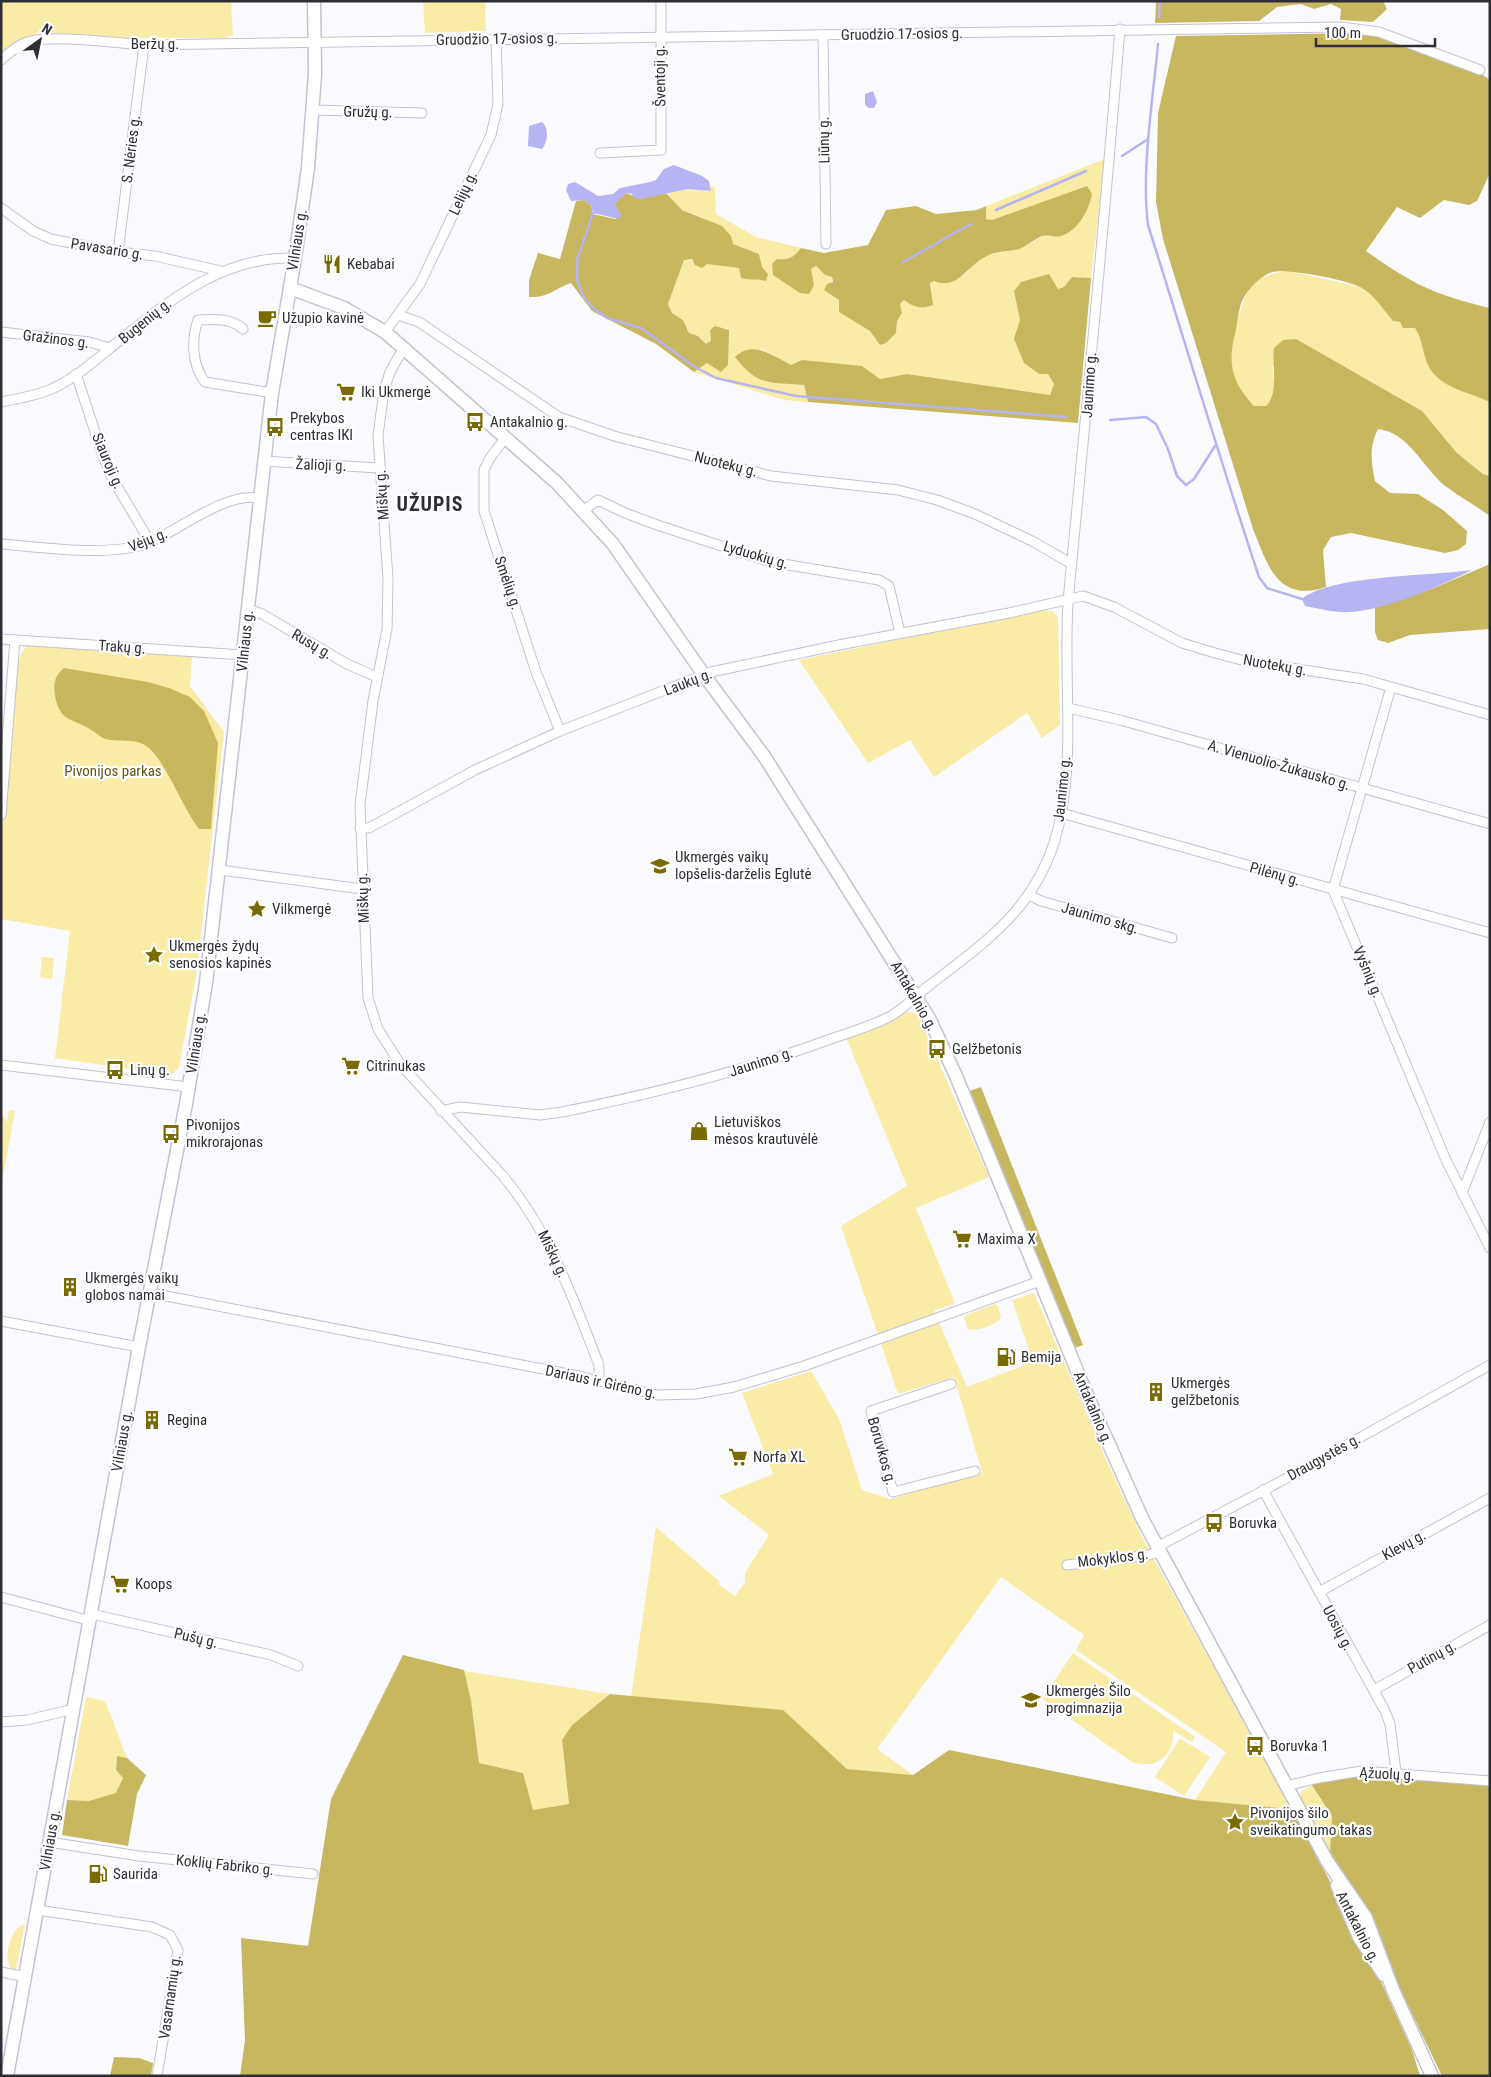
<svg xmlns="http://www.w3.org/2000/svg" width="1491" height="2077" viewBox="0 0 1491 2077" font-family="'Roboto Condensed',sans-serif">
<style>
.green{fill:#f8eca6}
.forest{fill:#c7b860}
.water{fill:#b7b4f4}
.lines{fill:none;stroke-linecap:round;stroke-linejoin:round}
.stream{stroke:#b7b4f4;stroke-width:2.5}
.minor-casing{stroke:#c2c2d3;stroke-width:11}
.primary-casing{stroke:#c2c2d3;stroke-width:15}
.minor{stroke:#fff;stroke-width:9}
.primary{stroke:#fff;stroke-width:12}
.labels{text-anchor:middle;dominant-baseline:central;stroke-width:4.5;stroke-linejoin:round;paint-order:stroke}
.street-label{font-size:15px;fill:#2f2e35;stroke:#fff}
.poi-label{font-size:15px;fill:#2f2e35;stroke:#fff;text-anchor:start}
.park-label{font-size:15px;fill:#615613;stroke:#fff}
.district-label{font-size:20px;font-weight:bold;letter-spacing:1px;fill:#2f2e35;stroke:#fff}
</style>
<rect width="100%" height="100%" fill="#fbfbff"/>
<!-- green -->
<g class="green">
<path d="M1,1H231L233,35L225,38H128L39,32L1,52Z"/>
<path d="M423,1H485L486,31L425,33Z"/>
<path d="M1105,159L1091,278L1072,277L1064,287L1058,289L1014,291L1020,320L1015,340L1024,363L1039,374H1048L1054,384L1050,395L907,374L880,379L862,366L791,365L760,348L766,382L804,385L808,402L785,400L694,372L707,363L729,329L715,327L710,330L711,341L706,344L698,336L689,333L683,320L672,313L668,304L684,259L740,268L762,267L759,254L732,244L731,236L702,217L682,210L667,194L688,189L710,191L711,186L715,188L716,214L756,237L801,248C793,258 789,260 776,259L811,269L816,266L825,275L832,277V294L839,300V312L870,331L896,333L897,321L902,313L900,304L904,300L933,292L930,283L934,281L966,274L974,263L988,255L1019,249L1043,236H1061L1085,216L991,220L986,219V206Z"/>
<path d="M1289,271L1361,287L1377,300L1393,321L1400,322L1403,328H1415L1421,337L1428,365L1490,402V476L1483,474L1457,453L1422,411L1361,376L1272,366C1274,380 1278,396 1266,406H1254C1244,395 1236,386 1232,371C1229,358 1233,341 1236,329C1245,293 1247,275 1289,271Z"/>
<path d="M1044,610L1052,611L1058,617L1060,725L1042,738L1027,713L934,777L910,740L868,763L799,660Z"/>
<path d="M27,644L192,657L190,686L224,732L196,977L179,1067L172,1075L55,1058L70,931L1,919V837L16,663Z"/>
<path d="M42,957L54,958L52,979L40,977Z"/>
<path d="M906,1012L917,1013L989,1177L916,1208L955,1303L934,1311L967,1387L1033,1362L1012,1300L1034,1293L1108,1464L1143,1539L1252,1736L1250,1739L1258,1754L1262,1755L1292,1809L1195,1800L1226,1752L1076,1650L1084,1635L1001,1577L877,1749L913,1775L847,1769L782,1710L631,1697L656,1527L720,1582L718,1584L735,1596L745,1582V1573L769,1535L719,1496L773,1474L742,1393L811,1371L839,1419L862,1490L890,1499L982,1472L954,1377L898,1394L841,1226L907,1186L847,1040Z"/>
<path d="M9,1110L15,1111L1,1187V1113L7,1122Z"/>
<path d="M995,1304L998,1306L1001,1317C996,1325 977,1332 968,1329L964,1318L966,1315Z"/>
<path d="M1073,1653L1195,1737L1192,1742L1173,1731C1175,1756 1155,1770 1132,1762L1042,1699Z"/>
<path d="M464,1671L610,1694L572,1725L562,1740L569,1804L532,1811L523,1773L479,1763L471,1700Z"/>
<path d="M86,1697L105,1701L127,1758L117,1757L116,1770L123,1777L116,1794L89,1801L67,1800Z"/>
<path d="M1180,1738L1210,1757L1184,1796L1155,1777Z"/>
<path d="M1312,1785L1332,1816L1330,1851L1300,1796L1301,1792Z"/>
<path d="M25,1924L16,1970L12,1969C2,1959 10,1927 25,1924Z"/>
</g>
<!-- forest -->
<g class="forest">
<path d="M1156,1H1383L1387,9L1373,22L1340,20L1341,9L1331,4L1314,9L1301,4L1277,7L1259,21L1155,23Z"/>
<path d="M1358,33L1389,39L1480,73L1490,80V173L1477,201L1469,205L1444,200L1420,218L1397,207L1366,251C1412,284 1435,295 1490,308V402C1469,392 1439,388 1428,365C1422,352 1423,340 1415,328H1403L1400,322L1393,321C1383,309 1375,296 1362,288C1349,280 1287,268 1272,272C1261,276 1250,287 1244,297C1239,305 1238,320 1236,330C1227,363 1231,381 1254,406H1266C1279,394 1272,366 1274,348L1283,340L1296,339L1422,411L1457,453L1483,474L1490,476V516C1475,505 1459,497 1444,485C1423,467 1408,432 1378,429C1369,447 1371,462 1375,481L1390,493L1418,494L1443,510L1467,531L1466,544L1458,550L1445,553L1351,533L1331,537L1323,550L1326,587C1278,603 1268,566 1253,529L1163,239L1156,202L1158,113L1176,36Z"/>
<path d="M1087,186L1092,194C1089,210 1079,230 1061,236C1056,238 1048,234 1042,236C1034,239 1027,246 1019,249C1008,252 994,251 985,257C967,266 957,291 934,281L930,283L933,305C921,309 915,308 904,300L900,304L902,313L897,321L896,333L886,343L880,345L870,331L839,312V300L824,290L827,284L833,282L832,277L825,275L816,266L811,269L814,285L809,294L800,293L773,275L772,264L777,259C789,260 793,258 801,248L824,253L868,245L886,210L916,206L936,214L977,210L986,206V219L992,220Z"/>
<path d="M626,193L641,199L661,193L667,194L682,210L722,226L731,236L733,244L759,254L762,267L768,274L766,281C757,278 750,281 741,278L739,268L707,264L702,268L695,265L692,259L684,260L668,304L672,313L683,320L689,333L698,336L706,344L711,341L710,330L715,326L729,330L728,365L721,372L707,363L694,372L656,344L592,311L571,283C554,289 548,298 529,297V280L538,253L560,259L576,201L583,200L591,205L593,214L615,219L621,215L614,204Z"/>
<path d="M1049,274L1058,289L1064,287L1072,277L1091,278L1078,423L808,402L804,385C770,382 758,387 735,357C753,340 772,355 791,365L802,360L862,366L880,379L907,374L1050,395L1054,384L1048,374H1039L1024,363L1014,339L1020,320L1014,291L1021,282Z"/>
<path d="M1490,564V629L1410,635L1388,643L1378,640L1375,632V607L1434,588Z"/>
<path d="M64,668L148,682L169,688L190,697L204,711L218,743L211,829H199C183,808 166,763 149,748C136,737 121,743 106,739C101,738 98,734 93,731C74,718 59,723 55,695C53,683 55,676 64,668Z"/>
<path d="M981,1087L1083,1345L1075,1348L970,1091Z"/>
<path d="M403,1655L464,1670L471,1700L479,1763L523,1773L533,1810L569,1804L562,1740L572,1725L610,1694L783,1710L847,1769L913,1775L949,1750L1195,1800L1292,1809L1372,1962L1412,2050L1420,2076H240L245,2040L241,1938L308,1946L331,1799Z"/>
<path d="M117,1756L127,1758L146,1775L137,1794L128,1846L62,1835L67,1800L89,1801L116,1793L123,1778L116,1770Z"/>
<path d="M1366,1776L1490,1784V2076H1442L1362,1910L1330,1851L1332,1816L1312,1785L1346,1777Z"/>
<path d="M114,2057L139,2058L153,2063L151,2076H110Z"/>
</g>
<!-- water -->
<g class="water">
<path d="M873,91L877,102L874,108H869L865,105V94Z"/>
<path d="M542,122C549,128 548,142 542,149L528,146L529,126Z"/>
<path d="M674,165L702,176L709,181L711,191L688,189L641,199L634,198L632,194L626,193L615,204L621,215L619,219L593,213L591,205L583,200L571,201L566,190L568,184L575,182L598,196L613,194L620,188L650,182L656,180L664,169Z"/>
<path d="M1472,570C1438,587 1389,609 1351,612C1335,613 1320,609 1305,606L1302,599C1330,575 1433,576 1472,570Z"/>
</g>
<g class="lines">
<!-- stream -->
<g class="stream">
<path d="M1159,17L1160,1"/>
<path d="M1158,44C1153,99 1141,171 1148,225C1185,342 1220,460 1259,577L1267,588L1302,599"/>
<path d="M1122,156L1148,139"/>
<path d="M996,210L1086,171"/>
<path d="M593,213L577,260V280L583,296L593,308L607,318L641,328L695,367L716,378L796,396L1066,417"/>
<path d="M903,262L971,224"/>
<path d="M1110,420L1146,417L1156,424L1168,449L1177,476L1186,485L1194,479L1215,446"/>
</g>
<!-- minor casing -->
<g class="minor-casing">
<g id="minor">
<path d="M823,35L826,244"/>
<path d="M1,60C9,53 16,46 27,42C53,34 114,43 144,45L1341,27L1379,32L1480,70"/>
<path d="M314,110L422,113"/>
<path d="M600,153L661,150V1"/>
<path d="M1,208L33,231L51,239L118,252L155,256L221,271"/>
<path d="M118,252L144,45"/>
<path d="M398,315L419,322L559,417L614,436L771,476L898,490L937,500L975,514L1032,541L1072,564"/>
<path d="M243,329C232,318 212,319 198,320C191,340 192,365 205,382L272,393"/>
<path d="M1,332L89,342L110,348"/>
<path d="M385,332L420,284L491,135L498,104L496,39"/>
<path d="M403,349L390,372L384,391L378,435L388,579L387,629L373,701L360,805L368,998L378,1029L400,1064L503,1176C550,1232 573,1298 599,1365V1381"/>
<path d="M76,374L102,453L112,478L150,542"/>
<path d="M1,402C17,399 34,396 49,390C71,381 91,364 109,349C164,305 220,255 295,258"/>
<path d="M506,437L490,458L484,470V511L536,672L560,731"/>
<path d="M263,461L379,468"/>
<path d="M584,510L598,500L625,513L660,526L771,562L879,580L889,586L900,633"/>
<path d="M1,544C42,547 113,558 150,542C179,530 226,492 258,498"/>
<path d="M248,609L262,614L347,664L377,677"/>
<path d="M1,639L243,655"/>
<path d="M1391,687L1333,890L1446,1160L1490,1248"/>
<path d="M1068,708L1120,720L1490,824"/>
<path d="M1061,813L1490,933"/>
<path d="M1,815L15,640"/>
<path d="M360,828H369L475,770L560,731L711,672L839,645L1009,613L1083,596L1114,607L1182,643L1215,653L1245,661L1363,679L1490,715"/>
<path d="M220,870L362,889"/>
<path d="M1029,895L1041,901L1172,938"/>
<path d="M1,1065L189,1087"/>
<path d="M441,1111L460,1107L540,1115L562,1112C648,1095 732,1074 814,1045C838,1036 864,1029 887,1018C905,1009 916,995 931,984C984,943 1032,911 1054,843C1079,765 1061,672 1069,591C1087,404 1105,216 1120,29"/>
<path d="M1462,1193L1490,1122"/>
<path d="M151,1293L579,1376L657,1395L696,1394L734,1387L804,1366L1040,1281"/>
<path d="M1,1321L139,1347"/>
<path d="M951,1384L871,1411L893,1492L975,1471"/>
<path d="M1263,1490L1385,1711L1390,1724L1396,1772"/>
<path d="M1157,1547L1302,1470L1490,1365"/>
<path d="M1067,1565L1149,1555L1159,1552"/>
<path d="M1319,1592L1490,1498"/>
<path d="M1,1597L91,1621"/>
<path d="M92,1614L271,1655L298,1666"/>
<path d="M1374,1690L1490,1625"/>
<path d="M1,1722L27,1720L74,1709"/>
<path d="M1286,1786L1319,1778L1362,1771L1490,1781"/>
<path d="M49,1842L139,1856L313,1874"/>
<path d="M38,1910L152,1927L170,1935L178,1950L157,2076"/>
<path d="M1,1972L26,1977"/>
</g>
</g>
<!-- primary casing -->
<g class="primary-casing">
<g id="primary">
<path d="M290,288L344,308L385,332L557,483L613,544L704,675L764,756L929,1018L956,1076L1087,1395L1142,1518L1327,1861L1366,1918L1393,1990L1432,2076"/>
<path d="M1337,1885L1359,1937L1384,1975"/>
<path d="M7,2076L139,1347L186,1104L206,983L272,393L295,258L308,168L315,74L314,1"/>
</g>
</g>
<!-- minor -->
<use href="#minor" class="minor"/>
<!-- primary -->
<use href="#primary" class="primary"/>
</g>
<!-- icons -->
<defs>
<g id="restaurant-bare" transform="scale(1.5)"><path d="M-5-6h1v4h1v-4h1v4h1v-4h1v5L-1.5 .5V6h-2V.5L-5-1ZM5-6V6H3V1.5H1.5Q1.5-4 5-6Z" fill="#796b04" stroke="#fff" stroke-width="2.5" paint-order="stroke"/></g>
<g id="cafe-bare" transform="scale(1.5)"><path d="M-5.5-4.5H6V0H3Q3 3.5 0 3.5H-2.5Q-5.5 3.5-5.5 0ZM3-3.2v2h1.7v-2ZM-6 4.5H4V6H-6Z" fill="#796b04" stroke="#fff" stroke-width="2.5" paint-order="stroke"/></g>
<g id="supermarket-bare" transform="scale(1.5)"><path d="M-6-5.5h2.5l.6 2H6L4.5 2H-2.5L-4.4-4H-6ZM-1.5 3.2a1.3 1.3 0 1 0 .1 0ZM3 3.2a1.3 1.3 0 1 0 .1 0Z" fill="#796b04" stroke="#fff" stroke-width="2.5" paint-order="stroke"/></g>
<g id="bus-bare" transform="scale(1.5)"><path d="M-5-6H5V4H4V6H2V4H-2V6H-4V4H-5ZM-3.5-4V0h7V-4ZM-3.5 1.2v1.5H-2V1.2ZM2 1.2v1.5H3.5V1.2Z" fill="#796b04" stroke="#fff" stroke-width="2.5" paint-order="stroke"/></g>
<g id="school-bare" transform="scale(1.5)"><path d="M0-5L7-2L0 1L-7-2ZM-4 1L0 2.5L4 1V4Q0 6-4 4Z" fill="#796b04" stroke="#fff" stroke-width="2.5" paint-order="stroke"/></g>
<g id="sight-bare" transform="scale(1.5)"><path d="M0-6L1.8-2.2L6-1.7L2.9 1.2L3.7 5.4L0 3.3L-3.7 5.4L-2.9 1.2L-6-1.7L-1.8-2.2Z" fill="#796b04" stroke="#fff" stroke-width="2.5" paint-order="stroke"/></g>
<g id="shop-bare" transform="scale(1.5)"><path d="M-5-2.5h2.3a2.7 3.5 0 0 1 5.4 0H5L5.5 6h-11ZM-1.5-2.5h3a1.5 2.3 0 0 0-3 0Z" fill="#796b04" stroke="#fff" stroke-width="2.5" paint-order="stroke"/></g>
<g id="building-bare" transform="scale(1.5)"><path d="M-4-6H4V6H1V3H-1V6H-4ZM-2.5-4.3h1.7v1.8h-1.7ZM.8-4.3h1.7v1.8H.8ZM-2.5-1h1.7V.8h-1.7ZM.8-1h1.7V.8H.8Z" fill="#796b04" stroke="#fff" stroke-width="2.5" paint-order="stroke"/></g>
<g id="fuel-bare" transform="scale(1.5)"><path d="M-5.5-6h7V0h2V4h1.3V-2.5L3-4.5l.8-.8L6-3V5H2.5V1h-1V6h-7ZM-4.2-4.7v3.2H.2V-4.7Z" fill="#796b04" stroke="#fff" stroke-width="2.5" paint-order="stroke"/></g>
</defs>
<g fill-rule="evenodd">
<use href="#restaurant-bare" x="332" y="264"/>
<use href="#cafe-bare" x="267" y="318"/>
<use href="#supermarket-bare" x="346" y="392"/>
<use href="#bus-bare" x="475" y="422"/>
<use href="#bus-bare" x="275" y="427"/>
<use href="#school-bare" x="660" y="866"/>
<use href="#sight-bare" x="257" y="909"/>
<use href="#sight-bare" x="154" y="955"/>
<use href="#bus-bare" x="937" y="1049"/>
<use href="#supermarket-bare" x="351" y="1066"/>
<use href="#bus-bare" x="115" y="1070"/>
<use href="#shop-bare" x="699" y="1131"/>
<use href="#bus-bare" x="171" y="1134"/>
<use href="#supermarket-bare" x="962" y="1239"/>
<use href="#building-bare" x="70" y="1287"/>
<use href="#fuel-bare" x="1006" y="1357"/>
<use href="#building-bare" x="1156" y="1392"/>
<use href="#building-bare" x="152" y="1420"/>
<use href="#supermarket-bare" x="738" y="1457"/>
<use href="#bus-bare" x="1214" y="1523"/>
<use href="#supermarket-bare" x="120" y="1584"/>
<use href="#school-bare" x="1031" y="1700"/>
<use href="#bus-bare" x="1255" y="1746"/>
<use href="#sight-bare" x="1235" y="1822"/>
<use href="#fuel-bare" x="98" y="1874"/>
</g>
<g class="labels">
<!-- street labels -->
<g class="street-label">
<text transform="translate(902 34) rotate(-1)">Gruodžio 17-osios g.</text>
<text transform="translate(497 39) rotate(-1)">Gruodžio 17-osios g.</text>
<text x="155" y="44">Beržų g.</text>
<text transform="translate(660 76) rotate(-91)">Šventoji g.</text>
<text transform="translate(368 112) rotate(1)">Gružų g.</text>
<text transform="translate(824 140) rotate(-91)">Liūnų g.</text>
<text transform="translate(131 149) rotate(-83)">S. Nėries g.</text>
<text transform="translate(463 193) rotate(-65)">Lelijų g.</text>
<text transform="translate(297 240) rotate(-81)">Vilniaus g.</text>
<text transform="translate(107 249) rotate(9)">Pavasario g.</text>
<text transform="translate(145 321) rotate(-39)">Bugenių g.</text>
<text transform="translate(56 339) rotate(7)">Gražinos g.</text>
<text transform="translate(1089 385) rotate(-86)">Jaunimo g.</text>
<text transform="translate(108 461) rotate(67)">Siauroji g.</text>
<text transform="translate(726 464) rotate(14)">Nuotekų g.</text>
<text transform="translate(321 465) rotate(2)">Žalioji g.</text>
<text transform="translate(382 495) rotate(-94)">Miškų g.</text>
<text transform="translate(148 540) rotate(-22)">Vėjų g.</text>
<text transform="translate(756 555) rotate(16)">Lyduokių g.</text>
<text transform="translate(508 583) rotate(71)">Smėlių g.</text>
<text transform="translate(245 641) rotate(-84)">Vilniaus g.</text>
<text transform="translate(312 644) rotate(30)">Rusų g.</text>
<text transform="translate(122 647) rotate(4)">Trakų g.</text>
<text transform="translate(1275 665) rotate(10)">Nuotekų g.</text>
<text transform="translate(688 682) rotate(-21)">Laukų g.</text>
<text transform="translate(1279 765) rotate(16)">A. Vienuolio-Žukausko g.</text>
<text transform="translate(1062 789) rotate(-84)">Jaunimo g.</text>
<text transform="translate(1275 874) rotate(16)">Pilėnų g.</text>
<text transform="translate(363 898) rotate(-92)">Miškų g.</text>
<text transform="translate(1100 918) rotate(16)">Jaunimo skg.</text>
<text transform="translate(1368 972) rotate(67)">Vyšnių g.</text>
<text transform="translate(914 996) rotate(60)">Antakalnio g.</text>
<text transform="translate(196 1043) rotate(-81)">Vilniaus g.</text>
<text transform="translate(761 1062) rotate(-18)">Jaunimo g.</text>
<text transform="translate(553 1254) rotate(64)">Miškų g.</text>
<text transform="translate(601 1382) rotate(12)">Dariaus ir Girėno g.</text>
<text transform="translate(1093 1408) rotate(67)">Antakalnio g.</text>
<text transform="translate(122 1441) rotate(-80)">Vilniaus g.</text>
<text transform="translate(882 1451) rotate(74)">Boruvkos g.</text>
<text transform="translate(1324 1457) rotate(-29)">Draugystės g.</text>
<text transform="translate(1404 1545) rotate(-29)">Klevų g.</text>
<text transform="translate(1113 1558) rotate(-7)">Mokyklos g.</text>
<text transform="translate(1338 1628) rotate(62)">Uosių g.</text>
<text transform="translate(196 1638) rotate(13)">Pušų g.</text>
<text transform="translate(1432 1657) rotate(-29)">Putinų g.</text>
<text transform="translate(1387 1774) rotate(3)">Ąžuolų g.</text>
<text transform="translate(50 1840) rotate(-80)">Vilniaus g.</text>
<text transform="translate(225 1865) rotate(6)">Koklių Fabriko g.</text>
<text transform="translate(1358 1927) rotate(63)">Antakalnio g.</text>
<text transform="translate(170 1997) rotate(-82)">Vasarnamių g.</text>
</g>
<!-- poi labels -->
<g class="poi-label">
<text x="347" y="264">Kebabai</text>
<text x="282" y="318">Užupio kavinė</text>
<text x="361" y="392">Iki Ukmergė</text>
<text x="290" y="418">Prekybos<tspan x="290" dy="17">centras IKI</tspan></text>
<text x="490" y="422">Antakalnio g.</text>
<text x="675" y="857">Ukmergės vaikų<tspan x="675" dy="17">lopšelis-darželis Eglutė</tspan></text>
<text x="272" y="909">Vilkmergė</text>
<text x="169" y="946">Ukmergės žydų<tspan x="169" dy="17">senosios kapinės</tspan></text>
<text x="952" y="1049">Gelžbetonis</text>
<text x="366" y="1066">Citrinukas</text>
<text x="130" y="1070">Linų g.</text>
<text x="714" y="1122">Lietuviškos<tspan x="714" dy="17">mėsos krautuvėlė</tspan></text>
<text x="186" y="1125">Pivonijos<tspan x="186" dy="17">mikrorajonas</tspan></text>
<text x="977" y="1239">Maxima X</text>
<text x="85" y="1278">Ukmergės vaikų<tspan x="85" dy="17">globos namai</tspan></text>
<text x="1021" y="1357">Bemija</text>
<text x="1171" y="1383">Ukmergės<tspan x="1171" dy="17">gelžbetonis</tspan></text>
<text x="167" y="1420">Regina</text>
<text x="753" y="1457">Norfa XL</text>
<text x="1229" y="1523">Boruvka</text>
<text x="135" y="1584">Koops</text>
<text x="1046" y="1691">Ukmergės Šilo<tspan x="1046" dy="17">progimnazija</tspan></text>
<text x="1270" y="1746">Boruvka 1</text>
<text x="1250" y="1813">Pivonijos šilo<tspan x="1250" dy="17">sveikatingumo takas</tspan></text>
<text x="113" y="1874">Saurida</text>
</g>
<!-- park labels -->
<g class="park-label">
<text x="113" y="771">Pivonijos parkas</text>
</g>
<!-- district labels -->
<g class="district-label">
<text x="430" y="504">UŽUPIS</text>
</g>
</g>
<!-- border -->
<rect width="1491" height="2077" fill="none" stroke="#2f2e35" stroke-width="5"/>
<!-- north arrow -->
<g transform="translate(40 40) rotate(33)" stroke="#ffffff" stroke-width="4" paint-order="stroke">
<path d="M0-4L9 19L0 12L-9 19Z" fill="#2f2e35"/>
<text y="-8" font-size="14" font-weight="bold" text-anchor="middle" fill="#2f2e35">N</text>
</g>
<!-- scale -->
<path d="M1316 38v8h119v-8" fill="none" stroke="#2f2e35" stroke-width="2.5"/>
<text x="1324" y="38" font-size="15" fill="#2f2e35" stroke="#ffffff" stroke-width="4" paint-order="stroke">100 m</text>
</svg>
